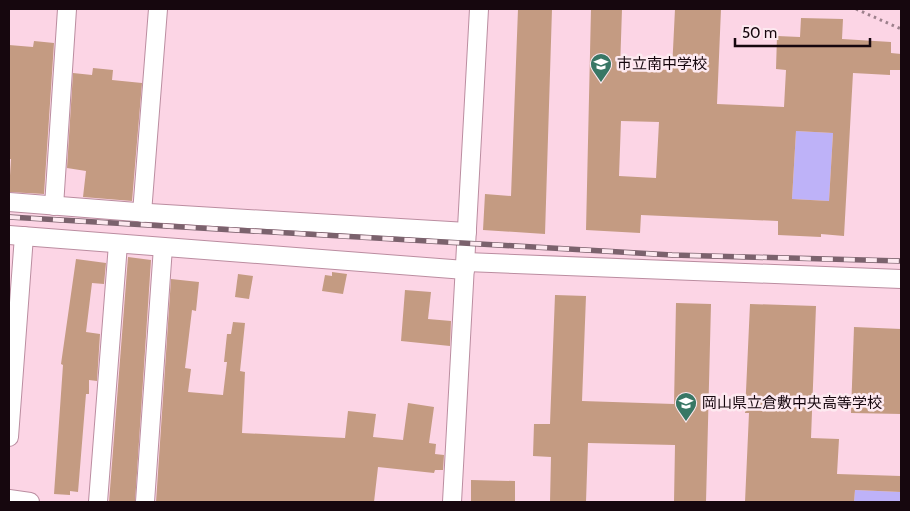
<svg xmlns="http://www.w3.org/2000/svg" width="910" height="511" viewBox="0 0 910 511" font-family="Cabin,'Noto Sans JP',sans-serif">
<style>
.water{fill:#beb2f8}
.building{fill:#c49b82;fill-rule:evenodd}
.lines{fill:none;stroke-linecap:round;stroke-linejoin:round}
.minor-casing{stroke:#bb8da0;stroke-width:20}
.path{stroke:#9d808c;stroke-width:3;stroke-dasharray:2.5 4;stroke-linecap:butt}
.minor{stroke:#fff;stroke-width:18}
.rail-casing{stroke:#7b626d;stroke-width:5.5}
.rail{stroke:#fde9f0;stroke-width:4;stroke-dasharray:11;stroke-linecap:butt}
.labels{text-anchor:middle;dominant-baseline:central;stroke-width:5;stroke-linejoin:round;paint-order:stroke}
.poi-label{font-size:15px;fill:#16070e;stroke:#fde9f0;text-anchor:start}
</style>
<rect width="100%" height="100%" fill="#fcd5e5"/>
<!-- water -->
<g class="water">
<path d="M796,131L833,133L829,201L792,199Z"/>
<path d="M855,490L900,492V502H854Z"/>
</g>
<!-- building -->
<g class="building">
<path d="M518,9H552L545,234L483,230L485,194L511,196Z"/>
<path d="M591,9H622L620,69L672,70L675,9H721L717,104L784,107L786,70L776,69L777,36L800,37L801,18L843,19L842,39L891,42V53L901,54V70H890V75L853,73L844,236L821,234V237L778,235V221L641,215L640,233L586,230ZM621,121L659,122L656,178L619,176ZM796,131L833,133L829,201L792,199Z"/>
<path d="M34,41L54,43L44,194L9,192L11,159H9V45L33,47Z"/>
<path d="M93,68L113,70L112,80L142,83L132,201L83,197L86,171L67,168L73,73L92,75Z"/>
<path d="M128,257L151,260L135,502H109Z"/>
<path d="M76,259L106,263L104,284L92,283L86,332L100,334L97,381L89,380V394H86L78,492L70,491V495L54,494L63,365L61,364Z"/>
<path d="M332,272L347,274L343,294L322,291L325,275L332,276Z"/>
<path d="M238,274L253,276L249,299L235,297Z"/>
<path d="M171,279L199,282L196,311L192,310L185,368L191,369L188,392L223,395L227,362H224L227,334H231L233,322L245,323L240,371L245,372L242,433L345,438L348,411L376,414L373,437L403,440L408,403L434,407L429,443L436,444L435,454L444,455L443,470H435L434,473L378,467L374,502H156Z"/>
<path d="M405,290L431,292L428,319L451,321L450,346L401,341Z"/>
<path d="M555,295L586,296L582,401L674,404L676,303L711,304L706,502H674L675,445L588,443L586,502H550L551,457L533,456L534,424H550Z"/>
<path d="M750,304L816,306L811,438L839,439L837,474L901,476V492L855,490L854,502H745L749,413H745Z"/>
<path d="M854,327L901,329V414L851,413Z"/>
<path d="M471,480L515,481V502H471Z"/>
</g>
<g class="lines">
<!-- minor casing -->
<g class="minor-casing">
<g id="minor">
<path d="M9,202L149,213L467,232"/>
<path d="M54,206L67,9"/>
<path d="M142,213L158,9"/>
<path d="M9,235L465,270"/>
<path d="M466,262L901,279"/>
<path d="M9,437L24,236"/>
<path d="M9,499L30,502"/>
<path d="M98,502L118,244"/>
<path d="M145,502L163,247"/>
<path d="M452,502L479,9"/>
</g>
</g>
<!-- path -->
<path class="path" d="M856,9L901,29"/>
<!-- minor -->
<use href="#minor" class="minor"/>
<!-- rail casing -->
<g class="rail-casing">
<path id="rail" d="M9,217L672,255L901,261"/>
</g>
<!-- rail -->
<use href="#rail" class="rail"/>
</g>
<!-- icons -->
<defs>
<g id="school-pin" transform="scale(1.125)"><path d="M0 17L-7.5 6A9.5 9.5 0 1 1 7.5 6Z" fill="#387765" stroke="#fde9f0"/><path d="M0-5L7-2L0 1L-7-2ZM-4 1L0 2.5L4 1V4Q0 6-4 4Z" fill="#fff"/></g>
</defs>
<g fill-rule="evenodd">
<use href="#school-pin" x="601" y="64"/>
<use href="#school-pin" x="686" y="403"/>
</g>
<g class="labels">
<!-- poi labels -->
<g class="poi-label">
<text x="617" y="64">市立南中学校</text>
<text x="702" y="403">岡山県立倉敷中央高等学校</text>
</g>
</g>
<!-- border -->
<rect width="910" height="511" fill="none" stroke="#16070e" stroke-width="20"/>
<!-- scale -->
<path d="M735 38v8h135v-8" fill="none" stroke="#16070e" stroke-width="2.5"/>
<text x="742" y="38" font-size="15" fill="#16070e" stroke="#fde9f0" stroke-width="4" paint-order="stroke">50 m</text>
</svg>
